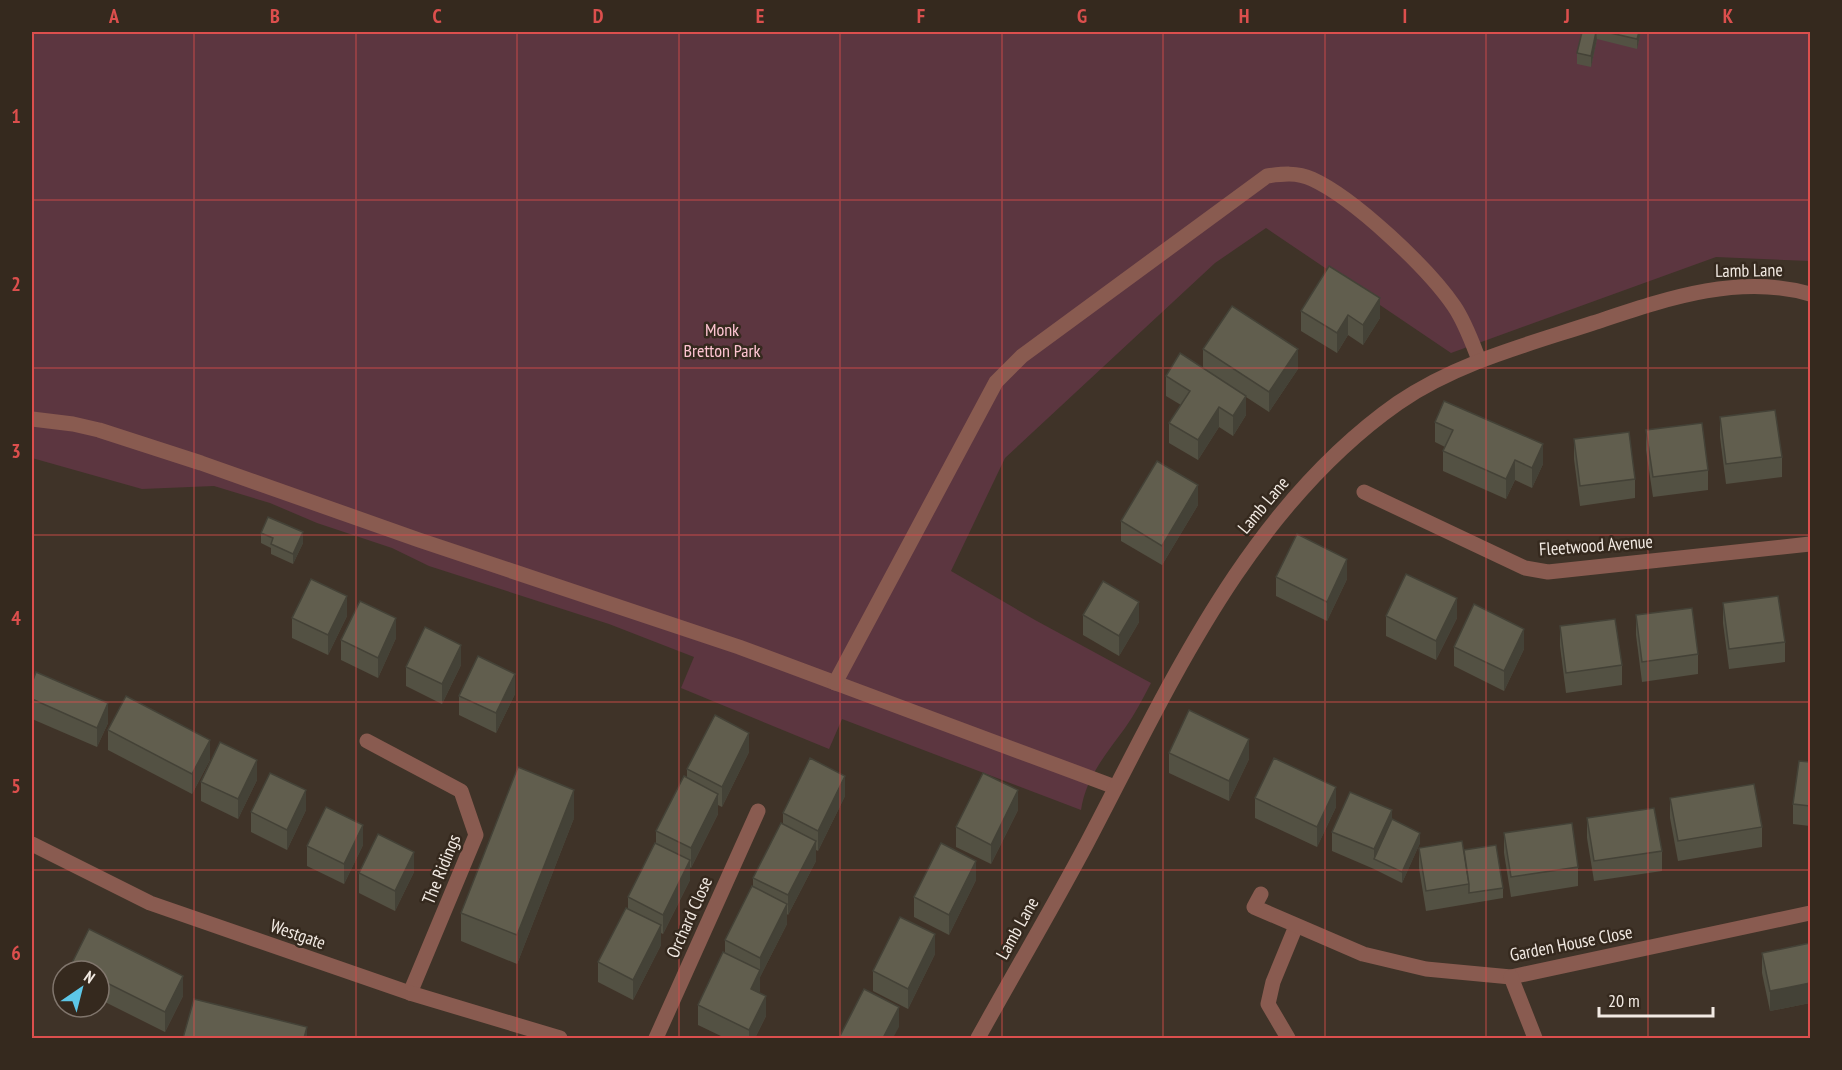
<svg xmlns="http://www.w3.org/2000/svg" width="1842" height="1070" viewBox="0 0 1842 1070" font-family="'PT Sans Narrow',sans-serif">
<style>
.green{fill:#5c3640}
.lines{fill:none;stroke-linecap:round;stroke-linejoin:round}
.service{stroke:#895b50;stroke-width:15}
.minor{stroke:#895b50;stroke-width:15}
.wall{fill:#535143}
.shaded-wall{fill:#444237}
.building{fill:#615e4e;stroke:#444237;stroke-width:1.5}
.grid{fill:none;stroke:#dc4f4d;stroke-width:1.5;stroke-opacity:0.55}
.labels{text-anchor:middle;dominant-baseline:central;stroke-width:5;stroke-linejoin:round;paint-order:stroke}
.street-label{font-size:18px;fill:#f2eae3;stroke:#35291e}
.park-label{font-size:18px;fill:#fec5d2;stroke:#35291e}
.neatline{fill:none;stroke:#dc4f4d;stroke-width:2}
.grid-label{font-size:20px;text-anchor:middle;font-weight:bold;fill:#dc4f4d}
</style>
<rect width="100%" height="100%" fill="#3f3328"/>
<!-- green -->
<path class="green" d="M32,32H1810V261L1716,257L1451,353L1266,228L1215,263L1005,458L951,571L1035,620L1151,683C1143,698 1135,714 1125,728C1106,754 1086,777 1081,810L842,719L829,749L681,688L694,657L609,624L429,566L392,548L317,523L270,503L214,486L142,489L32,458Z"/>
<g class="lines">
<!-- service -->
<g class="service">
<path d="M32,419L73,424L99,430L201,463L419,540L739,647L1115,787"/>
<path d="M835,683L996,382L1022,356L1267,176C1282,174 1297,172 1312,179C1354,198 1428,268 1454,306C1465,322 1472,342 1479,360"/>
<path d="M656,1038L758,811"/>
<path d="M1288,1038L1268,1004L1273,982L1296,926"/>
</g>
<!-- minor -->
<g class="minor">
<path d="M1364,492L1525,568L1548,572L1810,544"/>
<path d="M367,741L461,791L476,835L410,993"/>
<path d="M32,844L150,903L410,993L560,1038"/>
<path d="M1261,894L1254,907L1363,954L1426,969L1511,977L1810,913"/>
<path d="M1511,977L1535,1038"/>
<path d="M978,1038C1014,973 1052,909 1087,843C1170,685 1247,509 1398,403C1456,363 1526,345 1593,323C1663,300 1737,273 1810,294"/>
</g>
</g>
<!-- wall -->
<g class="wall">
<path d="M1582,32H1641L1637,49L1597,39L1591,67L1577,64V53Z"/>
<path d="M1301,311L1380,318L1363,345L1348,335L1337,353L1301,331Z"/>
<path d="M1203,349L1298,369L1269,412L1246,397V415L1233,436L1219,427L1198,460L1169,443V423L1181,405L1166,396V376L1203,368Z"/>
<path d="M1720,417L1782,457V477L1726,484L1720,437Z"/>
<path d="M1435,422L1543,464L1532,488L1515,480L1506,499L1443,471V451L1445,447L1435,442Z"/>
<path d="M1646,430L1708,470V490L1653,497L1646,450Z"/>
<path d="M1574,439L1635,479V498L1580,506L1574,459Z"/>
<path d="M1198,505L1162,565L1121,541V521Z"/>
<path d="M261,533L303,543L293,564L271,554V548L261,543Z"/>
<path d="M1276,577L1347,579L1327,621L1276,596Z"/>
<path d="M1723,603L1785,642V662L1729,669L1723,623Z"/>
<path d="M1083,615L1139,622L1119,656L1083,635Z"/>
<path d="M1636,615L1698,654V674L1642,682L1636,635Z"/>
<path d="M347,616L328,655L292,638V618Z"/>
<path d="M1386,616L1457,618L1436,660L1386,636Z"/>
<path d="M1560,626L1622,665V685L1566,693L1560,646Z"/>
<path d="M396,638L378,678L341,660V640Z"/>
<path d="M1454,647L1524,649L1504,691L1454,666Z"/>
<path d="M461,665L442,704L406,686V667Z"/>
<path d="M32,683L108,723L97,747L32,719Z"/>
<path d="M515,694L496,733L459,715V696Z"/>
<path d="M108,730L210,760L192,794L108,750Z"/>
<path d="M749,752L722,807L718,805V814L691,868L690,867V880L663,934L661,933V945L633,1000L598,982V962L628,909V897L656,843V831L687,778V769Z"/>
<path d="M1169,753L1249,759L1229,801L1169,773Z"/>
<path d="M1810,762V826L1793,824V804Z"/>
<path d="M257,780L238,819L201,801V782Z"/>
<path d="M845,796L818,851L816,850V861L788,915L787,914V924L760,977V990L759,993L766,1016L755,1038H725L698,1025V1005L725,953V940L753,887V878L783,824V813Z"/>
<path d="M1255,798L1336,807L1317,847L1255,818Z"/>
<path d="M1670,798L1762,827V847L1678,861L1670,818Z"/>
<path d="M306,810L287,850L251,832V812Z"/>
<path d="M1018,810L991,864L956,847V827Z"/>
<path d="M574,818L517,964L461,941V913Z"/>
<path d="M1587,818L1662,851V871L1594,881L1587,838Z"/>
<path d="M1392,819L1420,843L1402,883L1374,869L1332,851V832Z"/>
<path d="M1504,833L1578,867V886L1511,897L1504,853Z"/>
<path d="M363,845L344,884L307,866V846Z"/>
<path d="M1419,848L1464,850L1503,888V898L1426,911L1419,868Z"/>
<path d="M414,872L395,911L359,893V873Z"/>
<path d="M976,880L949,935L914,917V897Z"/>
<path d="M89,929L183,976V996L165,1032L99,999V971H71V965Z"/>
<path d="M1810,943V1003L1770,1011L1762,973V953Z"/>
<path d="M935,954L908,1009L873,991V971Z"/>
</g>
<!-- shaded-wall -->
<g class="shaded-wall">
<path d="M1596,32L1597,39L1591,67V56Z"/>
<path d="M1639,32H1641L1637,49V39Z"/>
<path d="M1380,298V318L1363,345V325Z"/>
<path d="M1348,315V335L1337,353V333Z"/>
<path d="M1298,349V369L1269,412V392Z"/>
<path d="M1246,396V415L1233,436V416Z"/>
<path d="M1219,407V427L1198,460V440Z"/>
<path d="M1543,444V464L1532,488V468Z"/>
<path d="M1515,460V480L1506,499V479Z"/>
<path d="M1198,485V505L1162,565V546Z"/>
<path d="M303,532V543L293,564V554Z"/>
<path d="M1347,559V579L1327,621V602Z"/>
<path d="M347,596V616L328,655V635Z"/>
<path d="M1457,598V618L1436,660V641Z"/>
<path d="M1139,602V622L1119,656V636Z"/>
<path d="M396,618V638L378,678V658Z"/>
<path d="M1524,629V649L1504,691V671Z"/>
<path d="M461,645V665L442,704V684Z"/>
<path d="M515,674V694L496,733V713Z"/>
<path d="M108,703V723L97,747V728Z"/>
<path d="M749,733V752L722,807V787Z"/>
<path d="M1249,739V759L1229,801V781Z"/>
<path d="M210,740V760L192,794V774Z"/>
<path d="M257,760V780L238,819V799Z"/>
<path d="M845,776V796L818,851V831Z"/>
<path d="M1336,787V807L1317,847V827Z"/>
<path d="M306,790V810L287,850V830Z"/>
<path d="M574,790V818L517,964V935Z"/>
<path d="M1018,790V810L991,864V845Z"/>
<path d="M718,794V814L691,868V848Z"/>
<path d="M1392,810V830L1374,859V849Z"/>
<path d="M363,825V845L344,884V864Z"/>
<path d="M1420,833V843L1402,883V872Z"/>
<path d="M816,841V861L788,915V895Z"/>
<path d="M414,852V872L395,911V891Z"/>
<path d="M690,860V880L663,934V915Z"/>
<path d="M976,861V880L949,935V915Z"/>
<path d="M787,904V924L760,977V990L751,1009V989L760,971V958Z"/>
<path d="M661,925V945L633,1000V980Z"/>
<path d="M935,934V954L908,1009V989Z"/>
<path d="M183,976V996L165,1032V1012Z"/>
<path d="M1810,983V1003L1770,1011V991Z"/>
<path d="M766,996V1016L755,1038H749V1030Z"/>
<path d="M899,1007V1027L893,1038H883Z"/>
<path d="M307,1027V1038H304Z"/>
</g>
<!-- building -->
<g class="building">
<path d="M1582,32H1596L1591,56L1577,53Z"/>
<path d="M1606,32H1639L1637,39Z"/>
<path d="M1329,266L1380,298L1363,325L1348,315L1337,333L1301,311Z"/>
<path d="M1232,306L1298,349L1269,392L1203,349Z"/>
<path d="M1180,353L1246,396L1233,416L1219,407L1198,440L1169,423L1190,391L1166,376Z"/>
<path d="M1444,401L1543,444L1532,468L1515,460L1506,479L1443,451L1453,430L1435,422Z"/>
<path d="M1775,410L1782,457L1726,464L1720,417Z"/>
<path d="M1702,423L1708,470L1653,477L1646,430Z"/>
<path d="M1629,432L1635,479L1580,486L1574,439Z"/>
<path d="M1157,461L1198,485L1162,546L1121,521Z"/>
<path d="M268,517L303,532L293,554L271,544L273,538L261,533Z"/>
<path d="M1297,534L1347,559L1327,602L1276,577Z"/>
<path d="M1406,574L1457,598L1436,641L1386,616Z"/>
<path d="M311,579L347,596L328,635L292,618Z"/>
<path d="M1103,581L1139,602L1119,636L1083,615Z"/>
<path d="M1778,596L1785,642L1729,649L1723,603Z"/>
<path d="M360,601L396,618L378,658L341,640Z"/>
<path d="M1474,604L1524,629L1504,671L1454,647Z"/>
<path d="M1692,608L1698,654L1642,662L1636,615Z"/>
<path d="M1615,619L1622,665L1566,673L1560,626Z"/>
<path d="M425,627L461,645L442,684L406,667Z"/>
<path d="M478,656L515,674L496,713L459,696Z"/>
<path d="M36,672L108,703L97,728L32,699V683Z"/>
<path d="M126,696L210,740L192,774L108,730Z"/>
<path d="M1189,710L1249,739L1229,781L1169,753Z"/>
<path d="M715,715L749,733L722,787L687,769Z"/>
<path d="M220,742L257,760L238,799L201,782Z"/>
<path d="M810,758L845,776L818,831L783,813Z"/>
<path d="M1274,758L1336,787L1317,827L1255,798Z"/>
<path d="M1799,761L1810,762V806L1793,804Z"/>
<path d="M518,767L574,790L517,935L461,913Z"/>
<path d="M270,773L306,790L287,830L251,812Z"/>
<path d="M983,773L1018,790L991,845L956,827Z"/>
<path d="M684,776L718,794L691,848L656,831Z"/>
<path d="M1754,784L1762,827L1678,841L1670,798Z"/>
<path d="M1350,792L1392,810L1374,849L1332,832Z"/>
<path d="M326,807L363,825L344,864L307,846Z"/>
<path d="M1654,808L1662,851L1594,861L1587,818Z"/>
<path d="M1392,819L1420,833L1402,872L1374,859Z"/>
<path d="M781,823L816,841L788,895L753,878Z"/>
<path d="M1572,823L1578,867L1511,877L1504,833Z"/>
<path d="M378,834L414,852L395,891L359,873Z"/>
<path d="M1462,841L1469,884L1426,891L1419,848Z"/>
<path d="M655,843L690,860L663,915L628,897Z"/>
<path d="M941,843L976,861L949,915L914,897Z"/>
<path d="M1496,845L1503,888L1469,893V884L1464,850Z"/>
<path d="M752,886L787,904L760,958L725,940Z"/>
<path d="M626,908L661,925L633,980L598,962Z"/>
<path d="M900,917L935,934L908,989L873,971Z"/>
<path d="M89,929L183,976L165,1012L99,979V971H82L71,965Z"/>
<path d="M1810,943V983L1770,991L1762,953Z"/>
<path d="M723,952L760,970L751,989L766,996L749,1030L698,1005Z"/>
<path d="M864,989L899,1007L883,1038H839Z"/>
<path d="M194,999L307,1027L304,1038H183Z"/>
</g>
<!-- grid -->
<path class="grid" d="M194,32V1038M356,32V1038M517,32V1038M679,32V1038M840,32V1038M1002,32V1038M1163,32V1038M1325,32V1038M1486,32V1038M1648,32V1038M32,200H1810M32,368H1810M32,535H1810M32,702H1810M32,870H1810"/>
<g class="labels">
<!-- street labels -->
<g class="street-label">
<text transform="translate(1749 270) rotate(-1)">Lamb Lane</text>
<text transform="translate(1263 505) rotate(-50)">Lamb Lane</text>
<text transform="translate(1596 545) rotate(-4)">Fleetwood Avenue</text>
<text transform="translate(441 869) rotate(-68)">The Ridings</text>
<text transform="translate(689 917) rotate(-66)">Orchard Close</text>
<text transform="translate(1017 928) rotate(-61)">Lamb Lane</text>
<text transform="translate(298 934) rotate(19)">Westgate</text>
<text transform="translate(1571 943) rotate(-11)">Garden House Close</text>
</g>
<!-- park labels -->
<g class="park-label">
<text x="722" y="329">Monk<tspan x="722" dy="21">Bretton Park</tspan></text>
</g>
</g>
<!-- border -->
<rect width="1842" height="1070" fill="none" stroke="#35291e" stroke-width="66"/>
<!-- north arrow -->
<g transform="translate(81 989) rotate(35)"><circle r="28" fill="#35291e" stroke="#81766d" stroke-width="1.5"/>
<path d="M0-4.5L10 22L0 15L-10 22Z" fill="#5dc7e8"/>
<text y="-9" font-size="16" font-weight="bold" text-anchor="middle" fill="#f2eae3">N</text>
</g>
<!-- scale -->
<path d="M1599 1007v9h114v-9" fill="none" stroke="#f2eae3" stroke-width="3"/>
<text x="1608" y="1007" font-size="18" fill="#f2eae3" stroke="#35291e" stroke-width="4.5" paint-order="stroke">20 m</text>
<rect x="33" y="33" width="1776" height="1004" class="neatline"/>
<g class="grid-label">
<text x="114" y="23">A</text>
<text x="275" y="23">B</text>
<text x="437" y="23">C</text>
<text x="598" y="23">D</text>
<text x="760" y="23">E</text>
<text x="921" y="23">F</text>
<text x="1082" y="23">G</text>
<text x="1244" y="23">H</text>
<text x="1405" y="23">I</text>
<text x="1567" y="23">J</text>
<text x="1728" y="23">K</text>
<text x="16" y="123">1</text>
<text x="16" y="291">2</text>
<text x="16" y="458">3</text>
<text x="16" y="625">4</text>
<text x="16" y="793">5</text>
<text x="16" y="960">6</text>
</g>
</svg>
